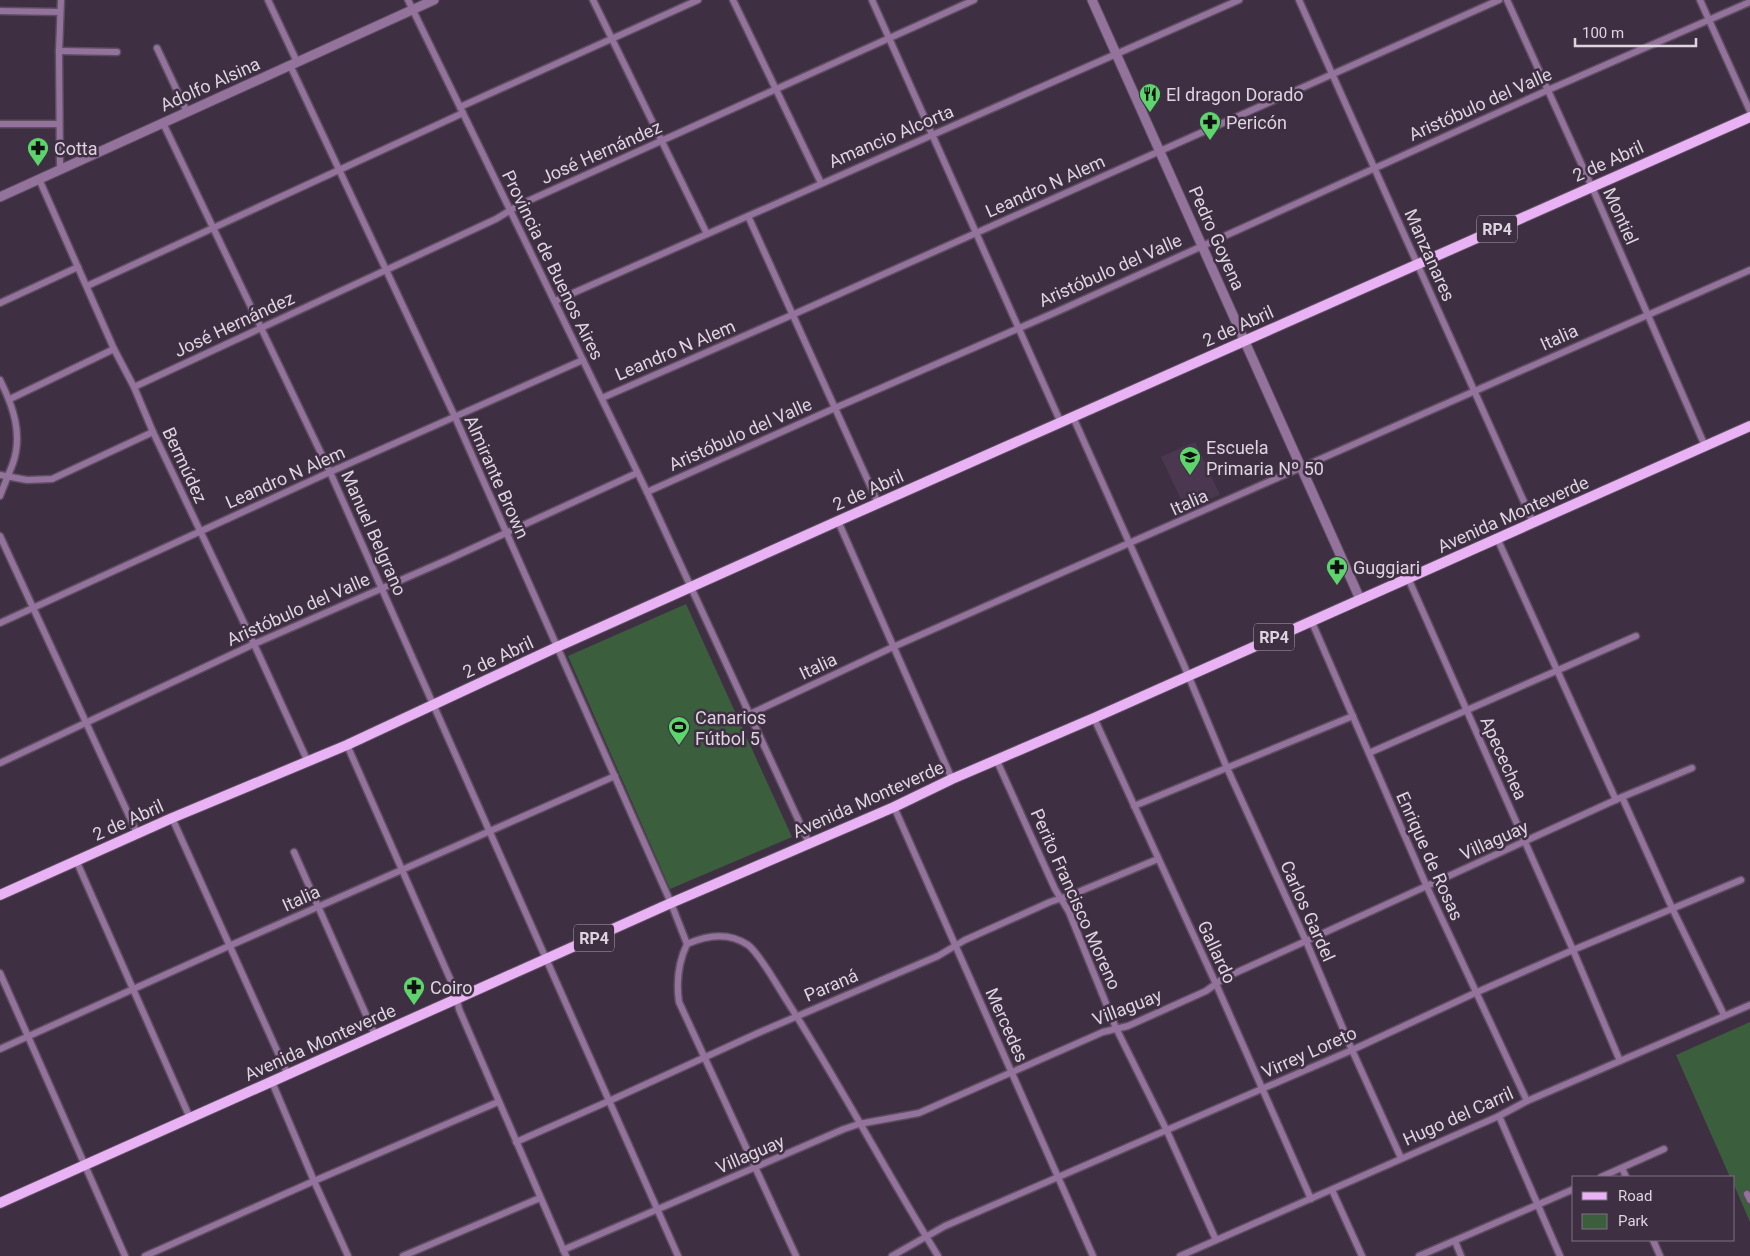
<svg xmlns="http://www.w3.org/2000/svg" width="1750" height="1256" viewBox="0 0 1750 1256" font-family="Roboto,sans-serif">
<style>
.built{fill:#4c3751}
.green{fill:#3b5e3d}
.lines{fill:none;stroke-linecap:round;stroke-linejoin:round}
.minor-casing{stroke:#5c4d5f;stroke-width:9}
.tertiary-casing{stroke:#5c4d5f;stroke-width:11}
.primary-casing{stroke:#5c4d5f;stroke-width:12}
.minor{stroke:#93729b;stroke-width:6}
.tertiary{stroke:#93729b;stroke-width:9}
.primary{stroke:#e9b2f5;stroke-width:10}
.labels{text-anchor:middle;dominant-baseline:central;stroke-width:5;stroke-linejoin:round;paint-order:stroke}
.shield{fill:#3f2f43;stroke:#aea2b1;stroke-width:1}
.shield-label{font-size:16px;font-weight:bold;fill:#ded4e0}
.street-label{font-size:18px;fill:#ded4e0;stroke:#3f2f43}
.poi-label{font-size:18px;fill:#ded4e0;stroke:#3f2f43;text-anchor:start}
</style>
<rect width="100%" height="100%" fill="#3f2f43"/>
<!-- built -->
<path class="built" d="M1195,442L1220,495L1185,508L1161,457Z"/>
<!-- green -->
<g class="green">
<path d="M686,604L792,837L670,889L568,656Z"/>
<path d="M1750,1022V1222L1734,1185V1177H1730L1676,1055Z"/>
</g>
<g class="lines">
<!-- minor casing -->
<g class="minor-casing">
<g id="minor">
<path d="M268,0L297,62"/>
<path d="M408,0L647,492L809,843"/>
<path d="M593,0L707,234"/>
<path d="M733,0L821,183"/>
<path d="M872,0L1061,423"/>
<path d="M1299,0L1533,522"/>
<path d="M1507,0L1595,194L1705,446"/>
<path d="M1700,0L1750,111"/>
<path d="M0,11L60,12"/>
<path d="M157,48L187,112"/>
<path d="M59,51L117,52"/>
<path d="M290,65L455,417L671,903L687,944C678,963 676,981 679,1002L796,1256"/>
<path d="M460,107L698,0"/>
<path d="M163,123L330,472L678,1256"/>
<path d="M0,124H59"/>
<path d="M60,169L59,51L61,0"/>
<path d="M39,179L114,349L134,387L153,432L254,644L308,762"/>
<path d="M748,216L878,503"/>
<path d="M87,286L463,113"/>
<path d="M555,301L1239,0"/>
<path d="M0,303L78,267"/>
<path d="M0,380C13,406 23,434 13,463C9,474 4,485 0,496"/>
<path d="M134,387L496,219L519,205L974,0"/>
<path d="M602,398L792,315L1499,0"/>
<path d="M10,399L114,349"/>
<path d="M1073,417L1183,663L1227,768L1306,941L1352,1050L1401,1158"/>
<path d="M0,475L27,480L52,479L153,432"/>
<path d="M647,492L835,408L1054,313L1548,90L1750,2"/>
<path d="M838,521L952,779"/>
<path d="M0,536L137,833"/>
<path d="M1497,538L1616,800"/>
<path d="M1408,578L1573,950L1620,1061"/>
<path d="M1311,620L1427,887L1527,1101"/>
<path d="M0,623L330,472L583,360"/>
<path d="M750,714L893,647L1750,270"/>
<path d="M1094,718L1216,984L1311,1199"/>
<path d="M347,745L455,990L459,1009L566,1256"/>
<path d="M1369,753L1636,636"/>
<path d="M997,761L1055,889L1069,912L1116,1028L1166,1129L1216,1240"/>
<path d="M0,763L254,644L447,560L637,473"/>
<path d="M1622,797L1672,908L1724,1015"/>
<path d="M1134,806L1353,716"/>
<path d="M894,807L1093,1256"/>
<path d="M172,818L288,1075"/>
<path d="M294,852L375,1035"/>
<path d="M76,860L190,1118"/>
<path d="M687,944C707,935 729,932 748,945C760,954 778,987 787,1001C840,1084 886,1172 938,1256"/>
<path d="M0,973L125,1256"/>
<path d="M0,1049L229,946L615,776"/>
<path d="M272,1082L314,1181L348,1256"/>
<path d="M1499,1116L1560,1256"/>
<path d="M516,1142L609,1101L758,1033L938,956L965,940L1050,902L1071,895L1158,859"/>
<path d="M1622,1168L1626,1177"/>
<path d="M1601,1177L1664,1149"/>
<path d="M1332,1190L1362,1256"/>
<path d="M1747,1194L1750,1200"/>
<path d="M1653,1240L1660,1256"/>
<path d="M1455,1241L1461,1256"/>
<path d="M563,1250L844,1129L859,1124L919,1113L1103,1032L1128,1026L1206,991L1224,978L1306,941L1622,797L1692,768"/>
<path d="M145,1256L314,1181L498,1102"/>
<path d="M403,1256L540,1198"/>
<path d="M892,1256L945,1226L1352,1050L1475,993L1573,950L1741,880"/>
<path d="M1180,1256L1499,1116L1527,1101L1750,1005"/>
<path d="M1419,1256L1574,1189"/>
</g>
</g>
<!-- tertiary casing -->
<g class="tertiary-casing">
<g id="tertiary">
<path d="M1092,0L1360,599"/>
<path d="M0,197L434,0"/>
</g>
</g>
<!-- primary casing -->
<g class="primary-casing">
<g id="primary">
<path d="M0,895L172,818L347,745L557,647L838,521L1750,117"/>
<path d="M0,1203L671,903L894,807L952,779L1094,718L1750,426"/>
</g>
</g>
<!-- minor -->
<use href="#minor" class="minor"/>
<!-- tertiary -->
<use href="#tertiary" class="tertiary"/>
<!-- primary -->
<use href="#primary" class="primary"/>
</g>
<!-- icons -->
<defs>
<g id="restaurant-pin" transform="scale(1.125)"><path d="M0 17L-7.5 6A9.5 9.5 0 1 1 7.5 6Z" fill="#5ed56c" stroke="#3f2f43"/><path d="M-5-6h1v4h1v-4h1v4h1v-4h1v5L-1.5 .5V6h-2V.5L-5-1ZM5-6V6H3V1.5H1.5Q1.5-4 5-6Z" fill="#111"/></g>
<g id="pharmacy-pin" transform="scale(1.125)"><path d="M0 17L-7.5 6A9.5 9.5 0 1 1 7.5 6Z" fill="#5ed56c" stroke="#3f2f43"/><path d="M-2-6h4v4h4v4h-4v4h-4v-4h-4v-4h4Z" fill="#111"/></g>
<g id="school-pin" transform="scale(1.125)"><path d="M0 17L-7.5 6A9.5 9.5 0 1 1 7.5 6Z" fill="#5ed56c" stroke="#3f2f43"/><path d="M0-5L7-2L0 1L-7-2ZM-4 1L0 2.5L4 1V4Q0 6-4 4Z" fill="#111"/></g>
<g id="stadium-pin" transform="scale(1.125)"><path d="M0 17L-7.5 6A9.5 9.5 0 1 1 7.5 6Z" fill="#5ed56c" stroke="#3f2f43"/><path d="M0-5a6.5 5 0 1 0 0 10a6.5 5 0 1 0 0-10ZM-3.5-1.8h7v3.6h-7Z" fill="#111"/></g>
</defs>
<g fill-rule="evenodd">
<use href="#restaurant-pin" x="1150" y="94"/>
<use href="#pharmacy-pin" x="1210" y="122"/>
<use href="#pharmacy-pin" x="38" y="148"/>
<use href="#school-pin" x="1190" y="457"/>
<use href="#pharmacy-pin" x="1337" y="567"/>
<use href="#stadium-pin" x="679" y="727"/>
<use href="#pharmacy-pin" x="414" y="987"/>
</g>
<g class="labels">
<!-- shield labels -->
<g class="shield">
<rect x="1477" y="215.5" width="40" height="27" rx="4"/>
<rect x="1254" y="623.5" width="40" height="27" rx="4"/>
<rect x="574" y="924.5" width="40" height="27" rx="4"/>
</g>
<g class="shield-label">
<text x="1497" y="229">RP4</text>
<text x="1274" y="637">RP4</text>
<text x="594" y="938">RP4</text>
</g>
<!-- street labels -->
<g class="street-label">
<text transform="translate(210 84) rotate(-24)">Adolfo Alsina</text>
<text transform="translate(1480 104) rotate(-24)">Aristóbulo del Valle</text>
<text transform="translate(891 136) rotate(-23)">Amancio Alcorta</text>
<text transform="translate(601 152) rotate(-24)">José Hernández</text>
<text transform="translate(1608 161) rotate(-24)">2 de Abril</text>
<text transform="translate(1045 186) rotate(-24)">Leandro N Alem</text>
<text transform="translate(1621 216) rotate(66)">Montiel</text>
<text transform="translate(1217 238) rotate(66)">Pedro Goyena</text>
<text transform="translate(1430 255) rotate(66)">Manzanares</text>
<text transform="translate(553 265) rotate(64)">Provincia de Buenos Aires</text>
<text transform="translate(1110 270) rotate(-24)">Aristóbulo del Valle</text>
<text transform="translate(234 324) rotate(-25)">José Hernández</text>
<text transform="translate(1238 326) rotate(-24)">2 de Abril</text>
<text transform="translate(1559 337) rotate(-24)">Italia</text>
<text transform="translate(675 350) rotate(-23)">Leandro N Alem</text>
<text transform="translate(740 434) rotate(-24)">Aristóbulo del Valle</text>
<text transform="translate(185 465) rotate(65)">Bermúdez</text>
<text transform="translate(285 477) rotate(-24)">Leandro N Alem</text>
<text transform="translate(497 477) rotate(66)">Almirante Brown</text>
<text transform="translate(868 490) rotate(-24)">2 de Abril</text>
<text transform="translate(1189 502) rotate(-24)">Italia</text>
<text transform="translate(1513 514) rotate(-24)">Avenida Monteverde</text>
<text transform="translate(374 533) rotate(66)">Manuel Belgrano</text>
<text transform="translate(298 609) rotate(-24)">Aristóbulo del Valle</text>
<text transform="translate(498 657) rotate(-25)">2 de Abril</text>
<text transform="translate(818 666) rotate(-25)">Italia</text>
<text transform="translate(1504 758) rotate(66)">Apecechea</text>
<text transform="translate(868 799) rotate(-24)">Avenida Monteverde</text>
<text transform="translate(128 820) rotate(-24)">2 de Abril</text>
<text transform="translate(1494 840) rotate(-24)">Villaguay</text>
<text transform="translate(1430 856) rotate(66)">Enrique de Rosas</text>
<text transform="translate(301 898) rotate(-24)">Italia</text>
<text transform="translate(1076 899) rotate(66)">Perito Francisco Moreno</text>
<text transform="translate(1308 911) rotate(66)">Carlos Gardel</text>
<text transform="translate(1217 952) rotate(65)">Gallardo</text>
<text transform="translate(831 985) rotate(-23)">Paraná</text>
<text transform="translate(1127 1007) rotate(-21)">Villaguay</text>
<text transform="translate(1007 1025) rotate(66)">Mercedes</text>
<text transform="translate(320 1042) rotate(-24)">Avenida Monteverde</text>
<text transform="translate(1309 1052) rotate(-24)">Virrey Loreto</text>
<text transform="translate(1458 1116) rotate(-24)">Hugo del Carril</text>
<text transform="translate(750 1154) rotate(-23)">Villaguay</text>
</g>
<!-- poi labels -->
<g class="poi-label">
<text x="1166" y="94">El dragon Dorado</text>
<text x="1226" y="122">Pericón</text>
<text x="54" y="148">Cotta</text>
<text x="1206" y="447">Escuela<tspan x="1206" dy="21">Primaria Nº 50</tspan></text>
<text x="1353" y="567">Guggiari</text>
<text x="695" y="717">Canarios<tspan x="695" dy="21">Fútbol 5</tspan></text>
<text x="430" y="987">Coiro</text>
</g>
</g>
<!-- legend -->
<rect x="1572" y="1176" width="162" height="65" fill="#3f2f43" stroke="#7f7182"/>
<rect x="1582" y="1192" width="25" height="8" fill="#e9b2f5" stroke="#7f7182"/>
<text x="1618" y="1201" font-size="15" fill="#ded4e0">Road</text>
<rect x="1582" y="1214" width="25" height="15" fill="#3b5e3d" stroke="#7f7182"/>
<text x="1618" y="1226" font-size="15" fill="#ded4e0">Park</text>
<!-- scale -->
<path d="M1575 38v8h121v-8" fill="none" stroke="#ded4e0" stroke-width="2.5"/>
<text x="1582" y="38" font-size="15" fill="#ded4e0" stroke="#3f2f43" stroke-width="4" paint-order="stroke">100 m</text>
</svg>
